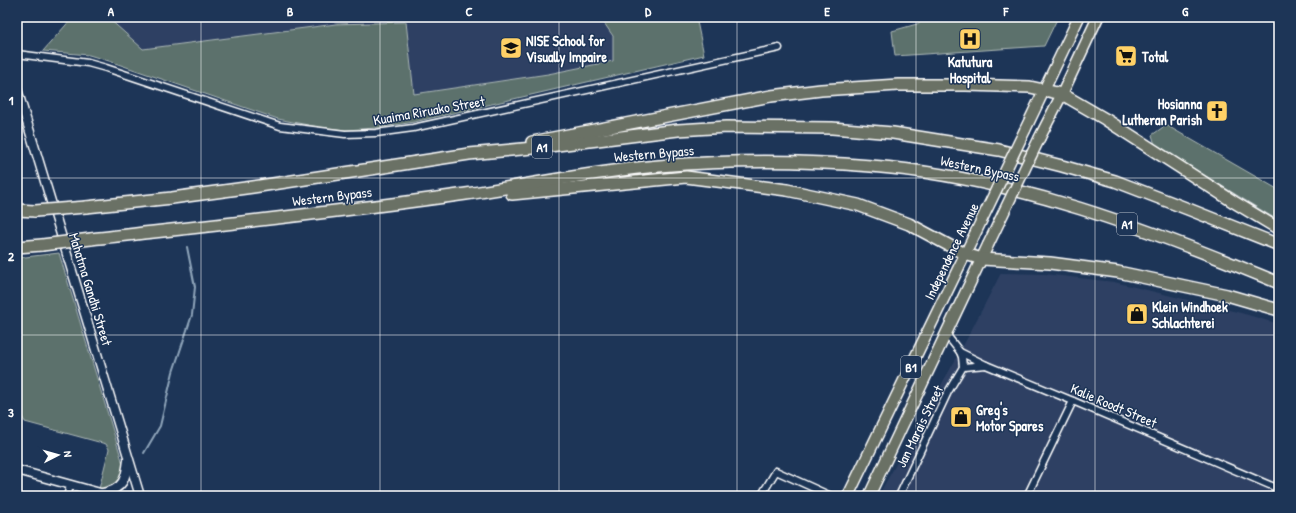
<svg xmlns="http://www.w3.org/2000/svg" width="1296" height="513" viewBox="0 0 1296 513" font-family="'Patrick Hand',sans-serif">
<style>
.built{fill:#2e4164}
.green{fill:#5b716c;stroke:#adb8b6}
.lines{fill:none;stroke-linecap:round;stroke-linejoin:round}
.stream{stroke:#90a6bb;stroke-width:2}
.minor-casing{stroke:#fff;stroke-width:9}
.tertiary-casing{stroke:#fff;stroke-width:11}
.primary-casing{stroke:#fff;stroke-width:13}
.motorway-casing{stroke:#fff;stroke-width:14}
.minor{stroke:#1d3557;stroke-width:6}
.tertiary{stroke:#1d3557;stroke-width:8}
.primary{stroke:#6b7165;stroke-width:10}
.motorway{stroke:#6b7165;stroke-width:11}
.primary-bridge-casing{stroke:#fff;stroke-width:13;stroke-linecap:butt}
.motorway-bridge-casing{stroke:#fff;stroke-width:14;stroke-linecap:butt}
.primary-bridge{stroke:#6b7165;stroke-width:10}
.motorway-bridge{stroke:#6b7165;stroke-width:11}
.grid{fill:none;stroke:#fff;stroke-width:1;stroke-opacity:0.55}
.labels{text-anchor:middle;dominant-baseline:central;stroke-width:3;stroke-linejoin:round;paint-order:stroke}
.shield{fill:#1d3557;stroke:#bbc2cd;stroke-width:1}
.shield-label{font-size:13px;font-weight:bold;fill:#fff}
.poi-label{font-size:14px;font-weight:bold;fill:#fff;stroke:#1d3557;text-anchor:start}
.street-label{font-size:14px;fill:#fff;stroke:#1d3557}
.neatline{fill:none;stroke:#fff;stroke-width:1.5}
.grid-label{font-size:13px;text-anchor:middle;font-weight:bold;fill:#fff}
</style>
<rect width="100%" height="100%" fill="#1d3557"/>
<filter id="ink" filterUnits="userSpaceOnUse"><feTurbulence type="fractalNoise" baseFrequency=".025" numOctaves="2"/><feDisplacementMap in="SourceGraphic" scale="8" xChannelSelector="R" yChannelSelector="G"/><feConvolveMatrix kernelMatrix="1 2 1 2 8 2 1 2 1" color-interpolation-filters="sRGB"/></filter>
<g filter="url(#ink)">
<!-- built -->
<g class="built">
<path d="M107,17H600L613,36V61L548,74L414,94L406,22L336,24L143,49Z"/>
<path d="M1001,273L1044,274L1114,282L1241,313L1279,324V496H878L960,352Z"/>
</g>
<!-- green -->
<g class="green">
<path d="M73,17H107L143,49L336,24L406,22L414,94L548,74L613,61V36L600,17H696L704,55L414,122L376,128L346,130L318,127L278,119L109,61L89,55L43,51Z"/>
<path d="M927,17H1058L1044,46L895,56L892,31L917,24Z"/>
<path d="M1166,125L1279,190V221L1155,145L1152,135Z"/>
<path d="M59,253L124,467L121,482L105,489H99L109,449L106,444L25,422L17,408V258Z"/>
</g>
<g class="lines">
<!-- stream -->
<path class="stream" d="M144,453L160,426L173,372L192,315L195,287L187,247"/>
<!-- minor casing -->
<g class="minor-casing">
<g id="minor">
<path d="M17,54L88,63L106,68L280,126L345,134L376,133L413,128L779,48"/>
<path d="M946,334L960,352L986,365L1073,401L1279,489"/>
<path d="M963,367L986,365"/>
<path d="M67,496L70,486"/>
<path d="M761,496L776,471L831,496"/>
<path d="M899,496L948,392L963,367L962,357L960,352"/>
<path d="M1027,496L1073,401"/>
</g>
</g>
<!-- tertiary casing -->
<g class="tertiary-casing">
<g id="tertiary">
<path d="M17,89L140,496"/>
<path d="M17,470L111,496"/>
<path d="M103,493C124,489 126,478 128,460"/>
</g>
</g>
<!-- primary casing -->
<g class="primary-casing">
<g id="primary">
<path d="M1025,130L1079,17"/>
<path d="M1040,137L1062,94L1098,17"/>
<path d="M848,496L973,238"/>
<path d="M869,496L988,245"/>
</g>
</g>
<!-- motorway casing -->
<g class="motorway-casing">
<g id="motorway">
<path d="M532,142L771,96L821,90L898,85H966L1030,87L1062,94L1105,119L1234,202L1279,229"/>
<path d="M512,194L686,177L787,190L858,205L909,224L965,254L982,259L1050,263L1118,272L1227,295L1279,310"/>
<path d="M86,207L172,198L253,187L469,154L533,148L678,130L727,127L832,128L893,133L999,150L1062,166L1115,181L1188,209L1279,245"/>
<path d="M17,210L35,211"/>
<path d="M91,239C216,225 341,212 466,194C530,185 594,171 659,166C729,160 801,160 871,166C1013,177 1149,229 1279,283"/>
<path d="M17,247L42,245"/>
</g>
</g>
<!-- minor -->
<use href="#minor" class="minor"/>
<!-- tertiary -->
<use href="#tertiary" class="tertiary"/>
<!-- primary -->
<use href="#primary" class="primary"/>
<!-- motorway -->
<use href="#motorway" class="motorway"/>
<!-- primary-bridge casing -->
<g class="primary-bridge-casing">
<g id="primary-bridge">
<path d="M973,238L1025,130"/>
<path d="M988,245L1040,137"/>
</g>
</g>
<!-- motorway-bridge casing -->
<g class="motorway-bridge-casing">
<g id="motorway-bridge">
<path d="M35,211L86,207"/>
<path d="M42,245L91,239"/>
</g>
</g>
<!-- primary-bridge -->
<use href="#primary-bridge" class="primary-bridge"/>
<!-- motorway-bridge -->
<use href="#motorway-bridge" class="motorway-bridge"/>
</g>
</g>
<!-- grid -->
<path class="grid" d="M201,17V496M380,17V496M559,17V496M737,17V496M916,17V496M1095,17V496M17,178H1279M17,335H1279"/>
<!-- icons -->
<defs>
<g id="hospital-square" transform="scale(1.15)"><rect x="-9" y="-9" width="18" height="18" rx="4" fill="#ffd166" stroke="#1d3557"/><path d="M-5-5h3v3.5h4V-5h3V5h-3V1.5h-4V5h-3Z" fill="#111"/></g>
<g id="school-square" transform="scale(1.15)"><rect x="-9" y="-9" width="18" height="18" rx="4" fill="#ffd166" stroke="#1d3557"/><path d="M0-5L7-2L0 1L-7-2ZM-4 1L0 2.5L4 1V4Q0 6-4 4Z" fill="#111"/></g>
<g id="supermarket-square" transform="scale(1.15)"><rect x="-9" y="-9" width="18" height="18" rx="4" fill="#ffd166" stroke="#1d3557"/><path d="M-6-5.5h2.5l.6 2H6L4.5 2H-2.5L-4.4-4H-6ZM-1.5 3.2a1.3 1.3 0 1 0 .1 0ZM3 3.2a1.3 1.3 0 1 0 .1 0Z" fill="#111"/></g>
<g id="church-square" transform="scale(1.15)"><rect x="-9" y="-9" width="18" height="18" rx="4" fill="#ffd166" stroke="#1d3557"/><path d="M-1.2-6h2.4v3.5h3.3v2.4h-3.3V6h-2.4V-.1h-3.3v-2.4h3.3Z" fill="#111"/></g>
<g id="shop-square" transform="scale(1.15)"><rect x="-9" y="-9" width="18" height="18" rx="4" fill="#ffd166" stroke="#1d3557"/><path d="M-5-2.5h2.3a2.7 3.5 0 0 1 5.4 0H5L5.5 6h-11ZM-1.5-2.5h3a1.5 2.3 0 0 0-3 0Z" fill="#111"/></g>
</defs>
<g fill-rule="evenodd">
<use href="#hospital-square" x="970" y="39"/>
<use href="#school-square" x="511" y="48"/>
<use href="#supermarket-square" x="1126" y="56"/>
<use href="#church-square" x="1217" y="111"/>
<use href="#shop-square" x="1137" y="314"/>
<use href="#shop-square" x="961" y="417"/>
</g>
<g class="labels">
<!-- shield labels -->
<g class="shield">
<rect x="532" y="136" width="20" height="22" rx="3"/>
<rect x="1117" y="213" width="20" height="22" rx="3"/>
<rect x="901" y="356" width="20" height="22" rx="3"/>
</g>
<g class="shield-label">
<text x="542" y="147">A1</text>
<text x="1127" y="224">A1</text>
<text x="911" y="367">B1</text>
</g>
<!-- poi labels -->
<g class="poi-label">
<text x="526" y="40">NISE School for<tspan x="526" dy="16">Visually Impaire</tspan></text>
<text x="1142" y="56">Total</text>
<text x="970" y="61" text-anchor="middle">Katutura<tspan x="970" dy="16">Hospital</tspan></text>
<text x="1202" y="103" text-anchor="end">Hosianna<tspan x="1202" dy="16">Lutheran Parish</tspan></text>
<text x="1152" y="306">Klein Windhoek<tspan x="1152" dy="16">Schlachterei</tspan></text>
<text x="976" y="409">Greg's<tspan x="976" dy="16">Motor Spares</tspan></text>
</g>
<!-- street labels -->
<g class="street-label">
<text transform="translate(429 110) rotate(-10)">Kuaima Riruako Street</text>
<text transform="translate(654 153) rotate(-5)">Western Bypass</text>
<text transform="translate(980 168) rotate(12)">Western Bypass</text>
<text transform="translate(332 196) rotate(-7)">Western Bypass</text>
<text transform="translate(951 251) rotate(-64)">Independence Avenue</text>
<text transform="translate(91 289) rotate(73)">Mahatma Gandhi Street</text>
<text transform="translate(1114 405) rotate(23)">Kalie Roodt Street</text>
<text transform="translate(919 426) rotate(-64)">Jan Marais Street</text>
</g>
</g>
<!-- margin -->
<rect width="1296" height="513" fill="none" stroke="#1d3557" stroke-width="44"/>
<!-- north arrow -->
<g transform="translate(58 455) rotate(84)" stroke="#1d3557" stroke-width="3" paint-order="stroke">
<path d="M0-3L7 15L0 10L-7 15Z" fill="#ffffff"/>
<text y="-6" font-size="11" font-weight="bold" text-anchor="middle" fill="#ffffff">N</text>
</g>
<rect x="22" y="22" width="1252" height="469" class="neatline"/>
<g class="grid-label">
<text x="111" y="16">A</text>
<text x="290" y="16">B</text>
<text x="469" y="16">C</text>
<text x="648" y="16">D</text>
<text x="827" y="16">E</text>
<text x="1006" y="16">F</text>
<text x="1185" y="16">G</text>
<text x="11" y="105">1</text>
<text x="11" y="261">2</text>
<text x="11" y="417">3</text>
</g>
</svg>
